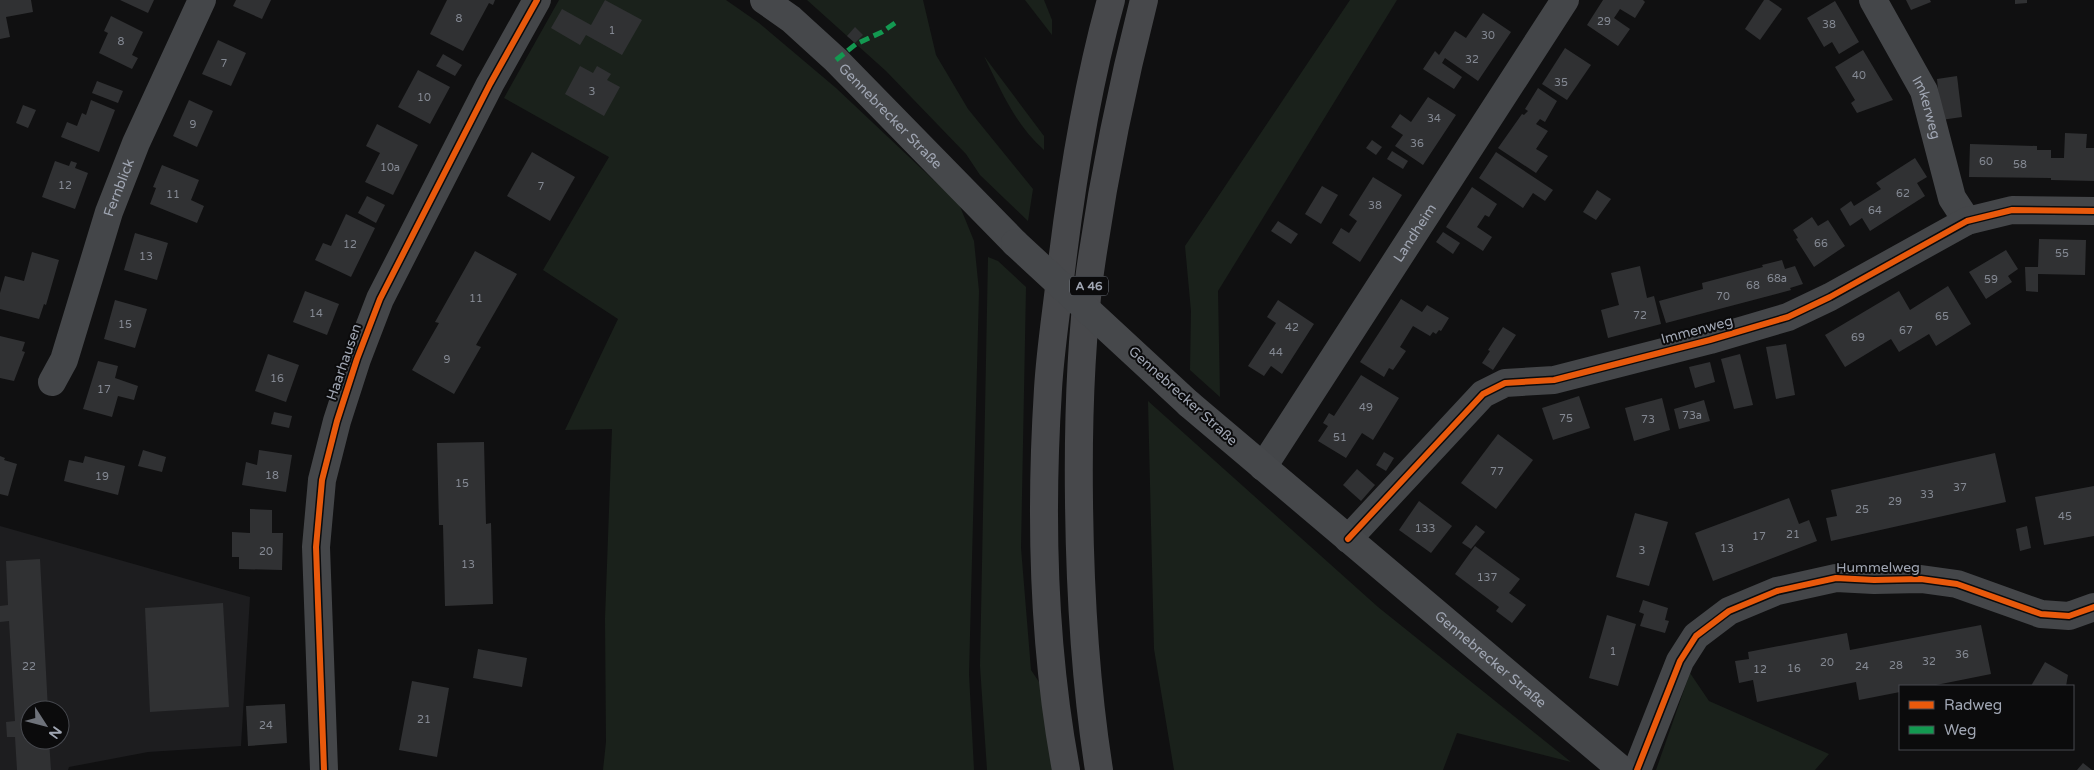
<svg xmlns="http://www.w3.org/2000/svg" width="2094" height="770" viewBox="0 0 2094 770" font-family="'Varela Round',sans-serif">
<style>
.built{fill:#1d1d1f;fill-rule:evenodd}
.green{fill:#1a211b}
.building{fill:#303133}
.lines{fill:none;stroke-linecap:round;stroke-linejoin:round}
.minor{stroke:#444649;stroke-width:28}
.major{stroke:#46484b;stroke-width:28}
.highway{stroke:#47484b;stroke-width:28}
.major-bridge{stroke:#46484b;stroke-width:28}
.quiet{stroke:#139951;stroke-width:5;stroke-dasharray:10 5;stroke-linecap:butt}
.cycleway-casing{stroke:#0b0b0c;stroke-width:9}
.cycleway{stroke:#e8590c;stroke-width:6}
.labels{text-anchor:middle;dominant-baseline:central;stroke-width:4;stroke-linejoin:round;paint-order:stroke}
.number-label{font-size:11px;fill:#848993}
.shield{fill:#0b0b0c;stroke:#737881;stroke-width:1}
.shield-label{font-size:12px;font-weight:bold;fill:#a0a6b3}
.street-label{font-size:14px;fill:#a0a6b3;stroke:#0b0b0c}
</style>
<rect width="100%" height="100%" fill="#101011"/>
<!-- built -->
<path class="built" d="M0,526L250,597L241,746L148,752L69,767L68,770H0ZM30,710H60V740H30Z"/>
<!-- green -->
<g class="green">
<path d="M559,0H726L759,23L836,88L959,204L974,241L979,291L969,674L974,770H603L606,742L605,619L612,429L565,430L618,319L543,270L609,157L504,98Z"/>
<path d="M807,0H923L936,55L968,109L1033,189L1028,221L980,175L966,154L886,71Z"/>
<path d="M1025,0H1044L1052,20V35Z"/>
<path d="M1350,0H1397L1218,291L1220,397L1190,370L1191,311L1185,246Z"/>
<path d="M984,56L1044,136V150C1015,124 1001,91 984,56Z"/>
<path d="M988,257L998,261L1026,287L1021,548L1031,670L1045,691L1057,770H987L980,666Z"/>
<path d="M1148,401L1378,607L1571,762L1457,733L1443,770H1174L1154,649Z"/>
<path d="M1690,673L1709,701L1829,754L1815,770H1656Z"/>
</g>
<!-- building -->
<g class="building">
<path d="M0,0H31L33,12L6,17L10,37L0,39Z"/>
<path d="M120,0H154L148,13Z"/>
<path d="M236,0H271L262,19L233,6Z"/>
<path d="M447,0H495L493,5L489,3L463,51L430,34Z"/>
<path d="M605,0L642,20L622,55L586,35L580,45L551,28L562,9L591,25Z"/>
<path d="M1603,0H1643L1645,2L1635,18L1620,9L1614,18L1630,29L1618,46L1587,25Z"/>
<path d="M1764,0H1769L1782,9L1760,40L1745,29Z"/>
<path d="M1906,0H1930L1931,2L1911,10Z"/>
<path d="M2015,0H2027V3L2015,4Z"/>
<path d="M1835,1L1859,42L1839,54L1832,42L1824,47L1807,18Z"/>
<path d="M1483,13L1511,32L1478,81L1445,58L1442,63L1462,77L1454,89L1423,69L1435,51L1439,55L1455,31L1466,38Z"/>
<path d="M111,16L143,32L132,55L138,58L132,69L99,53L108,33L104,31Z"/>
<path d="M855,27L863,35L855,43L847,36Z"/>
<path d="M218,40L246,53L231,86L202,74Z"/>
<path d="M1565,48L1591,65L1567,100L1542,84Z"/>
<path d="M1863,50L1893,100L1857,113L1851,103L1855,100L1835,67Z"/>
<path d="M443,54L462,65L455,76L436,66Z"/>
<path d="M580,66L593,73L597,66L611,74L607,80L620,87L604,116L565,94Z"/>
<path d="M418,70L450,87L430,124L398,107Z"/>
<path d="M1957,76L1962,117L1941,120L1937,79Z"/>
<path d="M97,81L123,91L118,103L92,93Z"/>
<path d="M1538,88L1557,101L1545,122L1540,119L1536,124L1548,131L1536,149L1548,156L1536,173L1498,148L1522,114L1524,115L1528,111L1525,109Z"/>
<path d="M1428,97L1456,115L1423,165L1395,146L1403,135L1391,127L1400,114L1411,122Z"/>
<path d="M91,100L115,110L99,152L61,137L67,122L77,126L82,113L86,115Z"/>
<path d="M189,100L213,111L197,147L173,136Z"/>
<path d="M23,105L36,110L28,128L16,123Z"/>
<path d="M377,124L418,145L393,195L365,182L380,153L366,146Z"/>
<path d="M2065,133L2087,134L2086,148H2094V181L2051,180V178L1969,177L1970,144L2037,146V150H2051V158H2064Z"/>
<path d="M1372,140L1382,147L1376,155L1366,148Z"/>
<path d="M1392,151L1408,161L1403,169L1387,159Z"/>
<path d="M532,152L575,177L550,221L507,196Z"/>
<path d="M1496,152L1553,190L1545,201L1533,193L1523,208L1479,178Z"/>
<path d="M1915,158L1927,177L1917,183L1925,196L1870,231L1862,218L1850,226L1840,209L1851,201L1854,206L1881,189L1876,183Z"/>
<path d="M55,161L69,166L71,161L77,163L75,168L88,173L75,209L42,197Z"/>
<path d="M162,165L199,180L191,200L204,206L197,223L150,204L156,188L153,187Z"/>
<path d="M1373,177L1402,195L1360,262L1332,243L1341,228L1349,233L1357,221L1349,215Z"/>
<path d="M1322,186L1338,195L1321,224L1305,214Z"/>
<path d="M1472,187L1497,204L1489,217L1485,215L1477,227L1492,237L1483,251L1446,227Z"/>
<path d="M1597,190L1611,199L1596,220L1583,212Z"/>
<path d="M367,196L385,205L376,223L358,213Z"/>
<path d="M346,214L375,228L351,277L315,260L323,243L331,246Z"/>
<path d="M1812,217L1818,226L1828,220L1845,246L1814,267L1796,239L1798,238L1793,230Z"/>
<path d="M1278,221L1298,234L1291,244L1271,231Z"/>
<path d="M1443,232L1460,243L1453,254L1436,242Z"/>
<path d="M135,233L168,243L157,280L124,270Z"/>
<path d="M2039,239L2086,240L2085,275L2038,274V292L2026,291L2025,267H2038Z"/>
<path d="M2006,250L2018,269L2008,276L2012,282L1986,299L1969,272Z"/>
<path d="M475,251L517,274L476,345L481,347L454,394L412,370L439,323L435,322Z"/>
<path d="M32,252L59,260L46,305L44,304L39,319L0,309V293L5,276L24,281Z"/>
<path d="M1782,260L1785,269L1795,266L1803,284L1790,288L1791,290L1666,323L1659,301L1703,289L1702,283L1763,267L1762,265Z"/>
<path d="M1640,266L1647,298L1654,296L1661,324L1608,338L1601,310L1619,305L1611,273Z"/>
<path d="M1948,286L1971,324L1936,346L1929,334L1899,352L1891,339L1845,367L1825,335L1899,291L1910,310Z"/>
<path d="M305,291L339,304L327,335L293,322Z"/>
<path d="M1401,299L1422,312L1427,305L1449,318L1441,331L1439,330L1436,334L1433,332L1430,336L1413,326L1400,347L1406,351L1393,370L1389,368L1384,377L1360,362Z"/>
<path d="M115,300L147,309L135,348L104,339Z"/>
<path d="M1278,300L1314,324L1282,374L1271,366L1264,376L1248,366L1276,323L1267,317Z"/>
<path d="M1503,327L1516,335L1493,370L1482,363L1490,351L1488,350Z"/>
<path d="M0,336L25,342L22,351L25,352L14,381L0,378Z"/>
<path d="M1786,344L1795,395L1776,399L1766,347Z"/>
<path d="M268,354L299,365L286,402L255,391Z"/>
<path d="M1740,354L1753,405L1734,409L1721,359Z"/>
<path d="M98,361L118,366L115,378L138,386L134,400L118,396L112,417L83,409Z"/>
<path d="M1710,362L1715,382L1695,388L1689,367Z"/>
<path d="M1361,375L1399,398L1373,440L1362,433L1346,458L1318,441L1328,426L1323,423L1329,413L1334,416Z"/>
<path d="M1579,396L1590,428L1553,440L1542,408Z"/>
<path d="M1662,398L1670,430L1634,441L1625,408Z"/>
<path d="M1704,400L1710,421L1679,429L1674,409Z"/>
<path d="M274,412L292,416L289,428L271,424Z"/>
<path d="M1498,434L1533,460L1496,509L1461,483Z"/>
<path d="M484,442L486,524L491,523L493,604L445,606L443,525H439L437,443Z"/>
<path d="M143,450L166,457L162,472L138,466Z"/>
<path d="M259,450L292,455L286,492L242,485L246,462L257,465Z"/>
<path d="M1384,452L1394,458L1386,471L1376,465Z"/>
<path d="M1995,453L2006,502L1831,541L1826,518L1837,516L1831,490Z"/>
<path d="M0,456L5,458L4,460L17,464L8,496L0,494Z"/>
<path d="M85,456L125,466L118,495L64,481L69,460L83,463Z"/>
<path d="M1357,469L1375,485L1361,501L1343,485Z"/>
<path d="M2094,486V536L2044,545L2035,497Z"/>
<path d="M1789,498L1799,524L1809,520L1817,541L1713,581L1695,533Z"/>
<path d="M1419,501L1452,526L1431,553L1399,530Z"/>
<path d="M250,509L272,510V533H283L282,570L239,569V557H232V532L250,533Z"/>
<path d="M1635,513L1668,522L1649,586L1616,577Z"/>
<path d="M1476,525L1485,532L1471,549L1462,543Z"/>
<path d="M2027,526L2031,548L2020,551L2016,529Z"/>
<path d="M1475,546L1520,579L1509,593L1526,605L1512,623L1496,611L1499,607L1455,574Z"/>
<path d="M40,559L48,710H30V740H49L51,770H17L15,737H7L6,722L15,721L9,621L0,622V606L8,605L6,561Z"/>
<path d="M1643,600L1668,608L1665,620L1669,621L1665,633L1640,626L1644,614L1639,612Z"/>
<path d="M223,603L229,707L150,712L145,608Z"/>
<path d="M1607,615L1636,624L1618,686L1589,678Z"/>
<path d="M1981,625L1991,674L1931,686H1900V692L1859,700L1856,682L1757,702L1753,680L1739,683L1735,661L1749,659L1748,652L1847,633L1850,650Z"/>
<path d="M478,649L527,658L522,687L473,678Z"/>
<path d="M2045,662L2068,675L2066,686H2031Z"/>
<path d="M412,681L449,688L437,757L399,750Z"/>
<path d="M285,704L287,743L248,746L246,706Z"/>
<path d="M2083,763L2092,770H2077Z"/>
</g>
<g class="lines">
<!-- minor -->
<g class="minor">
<path id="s1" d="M1873,0L1924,91L1952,198L1967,221"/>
<path id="s2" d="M52,382L64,360L109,212L136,143L202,0"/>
<path id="s3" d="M1263,467L1565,0"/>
<path d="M1348,539L1483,394L1505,383L1554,380L1710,340L1788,317L1830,297L1967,221L2012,210L2094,211"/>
<path d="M324,770L316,547L322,480L337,421L357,359L380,299L490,84L537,0"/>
<path d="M1637,770L1680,661L1696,636L1729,611L1777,591L1836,578L1874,580L1921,579L1957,584L2041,614L2069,616L2094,607"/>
</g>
<!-- major -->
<g class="major">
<path id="s4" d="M764,0L791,19L836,60L1015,243"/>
<path id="s5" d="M1189,404L1622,770"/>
</g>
<!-- highway -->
<g class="highway">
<path d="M1066,770C1043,646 1040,515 1048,389C1050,355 1055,321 1059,288C1070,191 1085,94 1111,0"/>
<path d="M1099,770C1085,681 1080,591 1079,502C1078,425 1080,348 1090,272C1103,180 1121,90 1144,0"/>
</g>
<!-- major-bridge -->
<path class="major-bridge" d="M1015,243L1189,404"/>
<!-- quiet -->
<path class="quiet" d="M836,60L856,44L882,32L895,23"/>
<!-- cycleway casing -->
<g class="cycleway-casing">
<g id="cycleway">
<path d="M1348,539L1483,394L1505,383L1554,380L1710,340L1788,317L1830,297L1967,221L2012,210L2094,211"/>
<path d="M324,770L316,547L322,480L337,421L357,359L380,299L490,84L537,0"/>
<path d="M1637,770L1680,661L1696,636L1729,611L1777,591L1836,578L1874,580L1921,579L1957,584L2041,614L2069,616L2094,607"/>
</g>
</g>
<!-- cycleway -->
<use href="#cycleway" class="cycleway"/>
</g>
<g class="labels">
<!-- number labels -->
<g class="number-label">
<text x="459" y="18">8</text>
<text x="1604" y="21">29</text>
<text x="1829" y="24">38</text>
<text x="612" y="30">1</text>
<text x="1488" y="35">30</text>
<text x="121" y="41">8</text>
<text x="1472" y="59">32</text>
<text x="224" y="63">7</text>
<text x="1859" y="75">40</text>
<text x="1561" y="82">35</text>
<text x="592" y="91">3</text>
<text x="424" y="97">10</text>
<text x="1434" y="118">34</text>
<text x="193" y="124">9</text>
<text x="1417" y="143">36</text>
<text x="1986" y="161">60</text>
<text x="2020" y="164">58</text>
<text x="390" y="167">10a</text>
<text x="65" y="185">12</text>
<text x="541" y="186">7</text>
<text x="1903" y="193">62</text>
<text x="173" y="194">11</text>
<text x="1375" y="205">38</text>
<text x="1875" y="210">64</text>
<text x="1821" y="243">66</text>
<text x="350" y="244">12</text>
<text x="2062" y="253">55</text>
<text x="146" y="256">13</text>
<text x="1777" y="278">68a</text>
<text x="1991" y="279">59</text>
<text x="1753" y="285">68</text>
<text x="1723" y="296">70</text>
<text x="476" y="298">11</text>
<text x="316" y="313">14</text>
<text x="1640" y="315">72</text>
<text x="1942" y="316">65</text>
<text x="125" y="324">15</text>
<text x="1292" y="327">42</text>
<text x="1906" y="330">67</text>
<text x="1858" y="337">69</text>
<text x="1276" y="352">44</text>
<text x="447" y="359">9</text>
<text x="277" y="378">16</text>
<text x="104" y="389">17</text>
<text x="1366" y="407">49</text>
<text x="1692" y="415">73a</text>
<text x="1566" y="418">75</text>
<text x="1648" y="419">73</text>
<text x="1340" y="437">51</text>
<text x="1497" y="471">77</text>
<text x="272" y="475">18</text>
<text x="102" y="476">19</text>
<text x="462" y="483">15</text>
<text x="1960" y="487">37</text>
<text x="1927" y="494">33</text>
<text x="1895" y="501">29</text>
<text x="1862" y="509">25</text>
<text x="2065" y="516">45</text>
<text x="1425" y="528">133</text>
<text x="1793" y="534">21</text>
<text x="1759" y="536">17</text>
<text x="1727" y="548">13</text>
<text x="1642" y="550">3</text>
<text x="266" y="551">20</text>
<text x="468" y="564">13</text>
<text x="1487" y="577">137</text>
<text x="1613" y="651">1</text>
<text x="1962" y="654">36</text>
<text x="1929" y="661">32</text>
<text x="1827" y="662">20</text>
<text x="1896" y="665">28</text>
<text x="29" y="666">22</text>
<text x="1862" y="666">24</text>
<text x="1794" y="668">16</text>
<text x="1760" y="669">12</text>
<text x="424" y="719">21</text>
<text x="266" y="725">24</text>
</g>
<!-- shield labels -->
<rect class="shield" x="1070" y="276.5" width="38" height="19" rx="4"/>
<g class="shield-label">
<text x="1089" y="286">A 46</text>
</g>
<!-- street labels -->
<g class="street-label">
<text stroke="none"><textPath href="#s1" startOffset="121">Imkerweg</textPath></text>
<text stroke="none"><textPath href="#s4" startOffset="172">Gennebrecker Straße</textPath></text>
<text stroke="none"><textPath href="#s2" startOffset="206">Fernblick</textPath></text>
<text stroke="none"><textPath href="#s3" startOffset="279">Landheim</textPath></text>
<text transform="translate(1697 330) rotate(-15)">Immenweg</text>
<text transform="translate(344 362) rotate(-71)">Haarhausen</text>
<text transform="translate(1183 396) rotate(42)">Gennebrecker Straße</text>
<text x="1878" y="567">Hummelweg</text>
<text stroke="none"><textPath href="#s5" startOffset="395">Gennebrecker Straße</textPath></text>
</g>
</g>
<!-- legend -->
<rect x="1899" y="685" width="175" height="65" fill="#0b0b0c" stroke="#47494f"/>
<rect x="1909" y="701" width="25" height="8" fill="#e8590c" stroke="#47494f"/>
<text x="1944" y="710" font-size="15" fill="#a0a6b3">Radweg</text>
<rect x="1909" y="726" width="25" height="8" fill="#139951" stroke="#47494f"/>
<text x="1944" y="735" font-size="15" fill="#a0a6b3">Weg</text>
<!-- north arrow -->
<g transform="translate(45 725) rotate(126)"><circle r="24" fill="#0b0b0c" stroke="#47494f"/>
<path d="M0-4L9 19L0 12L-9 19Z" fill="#6e727a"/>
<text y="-8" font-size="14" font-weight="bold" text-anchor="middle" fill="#a0a6b3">N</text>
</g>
</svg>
